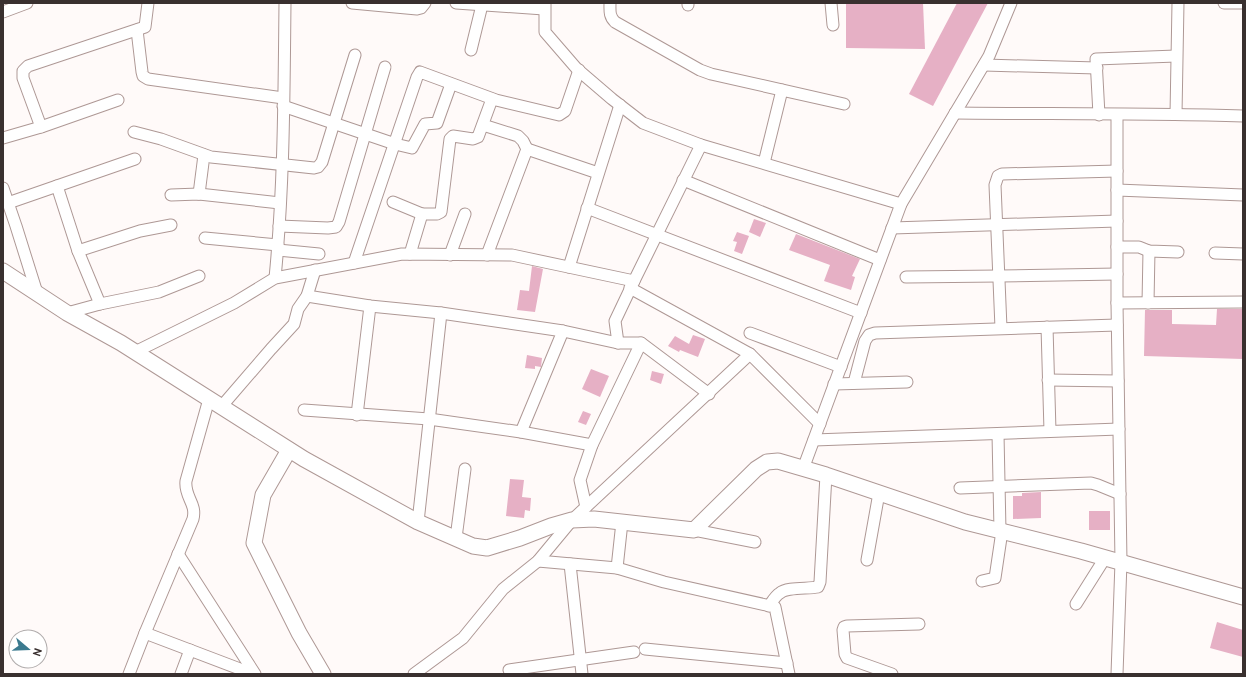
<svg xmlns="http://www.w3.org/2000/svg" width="1246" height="677" viewBox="0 0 1246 677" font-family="Overpass,sans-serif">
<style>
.building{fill:#e6b0c5}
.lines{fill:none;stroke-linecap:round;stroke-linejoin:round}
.street-casing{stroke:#ae9895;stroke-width:13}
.secondary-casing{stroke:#ae9895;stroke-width:17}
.street{stroke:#fff;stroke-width:11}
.secondary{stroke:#fff;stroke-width:15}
</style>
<rect width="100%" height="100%" fill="#fffaf9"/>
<!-- building -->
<g class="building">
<path d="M846,3H923L925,49L846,48Z"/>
<path d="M957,3H988L933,106L909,94Z"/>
<path d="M754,219L766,223L760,237L749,232Z"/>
<path d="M737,232L749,236L742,254L734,251L737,242L733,241Z"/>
<path d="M796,234L860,259L852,276L855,277L851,290L824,281L830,265L789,250Z"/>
<path d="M532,266L543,269L535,312L517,310L520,290L529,291Z"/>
<path d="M1217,309H1243V359L1144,356L1145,310H1172V324L1216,325Z"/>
<path d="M693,335L705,339L698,357L680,350L679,352L668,346L675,336L689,344Z"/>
<path d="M527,355L542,358L541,367L535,366V369L525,368Z"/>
<path d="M591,369L609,376L600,397L582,389Z"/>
<path d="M652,371L664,374L661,384L650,380Z"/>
<path d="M583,411L591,414L586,425L578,422Z"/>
<path d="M510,479L524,480L522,497L531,498L530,511L525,510L524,518L506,516Z"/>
<path d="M1041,492V518L1013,519V496H1022V493Z"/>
<rect x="1089" y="511" width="21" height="19"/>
<path d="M1217,622L1243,630V657L1210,648Z"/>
</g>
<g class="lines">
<!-- street casing -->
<g class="street-casing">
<g id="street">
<path d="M352,3L417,9L421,8L425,3"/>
<path d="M456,3L544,9"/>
<path d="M545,3V32L577,69L612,99L643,123L701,145L901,204"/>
<path d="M610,3C610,11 609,16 615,22L700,70L711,74L844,104"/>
<path d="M831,3L833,25"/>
<path d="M1224,3H1243"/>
<path d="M688,5V3"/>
<path d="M3,12L27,3"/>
<path d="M137,30L142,72L143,76L148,79L283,98"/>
<path d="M471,50L482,5"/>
<path d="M984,65L1097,68"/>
<path d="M283,106L395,144L412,148L425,124L437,123L451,84"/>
<path d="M955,113C1051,114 1147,113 1243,116"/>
<path d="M1176,114L1178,3"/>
<path d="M1099,115L1096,59L1176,56"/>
<path d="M1117,115V303L1121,562L1117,674"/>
<path d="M483,125L518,136L523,141L527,149"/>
<path d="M41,127L23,78V71L28,66L145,27L148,3"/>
<path d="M134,132L161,139L211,157L314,168L318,167L322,162L355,55"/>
<path d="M3,138L41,127L118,100"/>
<path d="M764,163L782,90"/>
<path d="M683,180L880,260"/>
<path d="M57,186L78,251L100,304L159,292L199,276"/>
<path d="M3,188L16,226L37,293"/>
<path d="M1117,190L1243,195"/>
<path d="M199,194L204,155"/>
<path d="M171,195L199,194L280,203"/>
<path d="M393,202L422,214"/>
<path d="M8,203L135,159"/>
<path d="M587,208L861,313"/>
<path d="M279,226L328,228L336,227L339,222L385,67"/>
<path d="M892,228L1117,221"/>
<path d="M205,238L278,245"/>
<path d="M1117,247H1139L1149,251L1178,252"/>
<path d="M278,250L319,254"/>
<path d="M78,251L140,231L171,225"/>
<path d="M1215,253L1243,254"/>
<path d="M410,254L422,214H437L441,212L450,139L453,136L473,139L478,137L492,99"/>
<path d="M450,255L465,214"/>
<path d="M487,255L527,149L598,173"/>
<path d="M354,263L417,77L420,72L496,100L559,115L565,111L579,70"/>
<path d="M569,267L620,105"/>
<path d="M906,277L999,276L1117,274"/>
<path d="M275,278C284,186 284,94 285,3"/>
<path d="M630,288L750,354L820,424"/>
<path d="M307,296L370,306L441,313L563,331L618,343H641L709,394"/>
<path d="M1117,303L1243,302"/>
<path d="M1148,303L1149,251"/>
<path d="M67,313L100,304"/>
<path d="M1047,327L1050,431"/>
<path d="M1001,328L995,185L998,176L1002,174L1117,171"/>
<path d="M750,333L841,367"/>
<path d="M618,343L615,321L634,281L701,145"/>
<path d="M135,352L234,303L275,278L402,254L512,255L634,281"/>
<path d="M1048,380L1118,381"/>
<path d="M854,383L865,341L869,335L875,333L1117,325"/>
<path d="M834,384L907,382"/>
<path d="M221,407L271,349L294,324L298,309L307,296L315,270"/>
<path d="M304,410L429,419L521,432L592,445"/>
<path d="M357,415L370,306"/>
<path d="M521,432L563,331"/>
<path d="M998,434L1000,531"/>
<path d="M814,440L1119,429"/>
<path d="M803,469L901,204L989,56L1011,3"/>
<path d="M960,488L1091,483L1098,485L1120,494"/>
<path d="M586,507L580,480L592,445L641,343"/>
<path d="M418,522L441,313"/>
<path d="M694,530L755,542"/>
<path d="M456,538L465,469"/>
<path d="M178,554L255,674"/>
<path d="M867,560L879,493"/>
<path d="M538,561L617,568L664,582L775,607L789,674"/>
<path d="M570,564L582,674"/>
<path d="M617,568L622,522"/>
<path d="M982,581L995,578L1002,531"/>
<path d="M1076,604L1105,558"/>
<path d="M769,606C772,602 775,596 780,593C787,587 808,589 818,587L820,582L826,475"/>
<path d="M145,633L253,674"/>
<path d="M645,649L787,663"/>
<path d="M509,670L634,652"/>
<path d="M129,674L145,633L193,519C197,503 184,497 186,481L209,399"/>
<path d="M181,674L190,650"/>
<path d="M414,674L463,638L503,589L538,561L572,520L750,354"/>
<path d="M892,674L847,658L845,654L843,630L844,627L847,626L919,624"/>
</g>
</g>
<!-- secondary casing -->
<g class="secondary-casing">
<g id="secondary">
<path d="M3,271L67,313L121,343L304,459L418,522L473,546L487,548L520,538L551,526L572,520L594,519L694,530L756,469L767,462L778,461L826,475L965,522L1081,551L1243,597"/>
<path d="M289,450L263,495L254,543L299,633L323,674"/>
</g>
</g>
<!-- street -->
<use href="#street" class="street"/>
<!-- secondary -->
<use href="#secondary" class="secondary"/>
</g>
<!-- border -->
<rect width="1246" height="677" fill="none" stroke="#39302f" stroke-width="8"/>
<!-- north arrow -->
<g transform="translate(28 649) rotate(109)"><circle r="19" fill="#ffffff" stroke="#b0acac"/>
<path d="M0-3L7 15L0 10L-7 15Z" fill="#3b7a8f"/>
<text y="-6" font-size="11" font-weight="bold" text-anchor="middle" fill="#39302f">N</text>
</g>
</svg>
